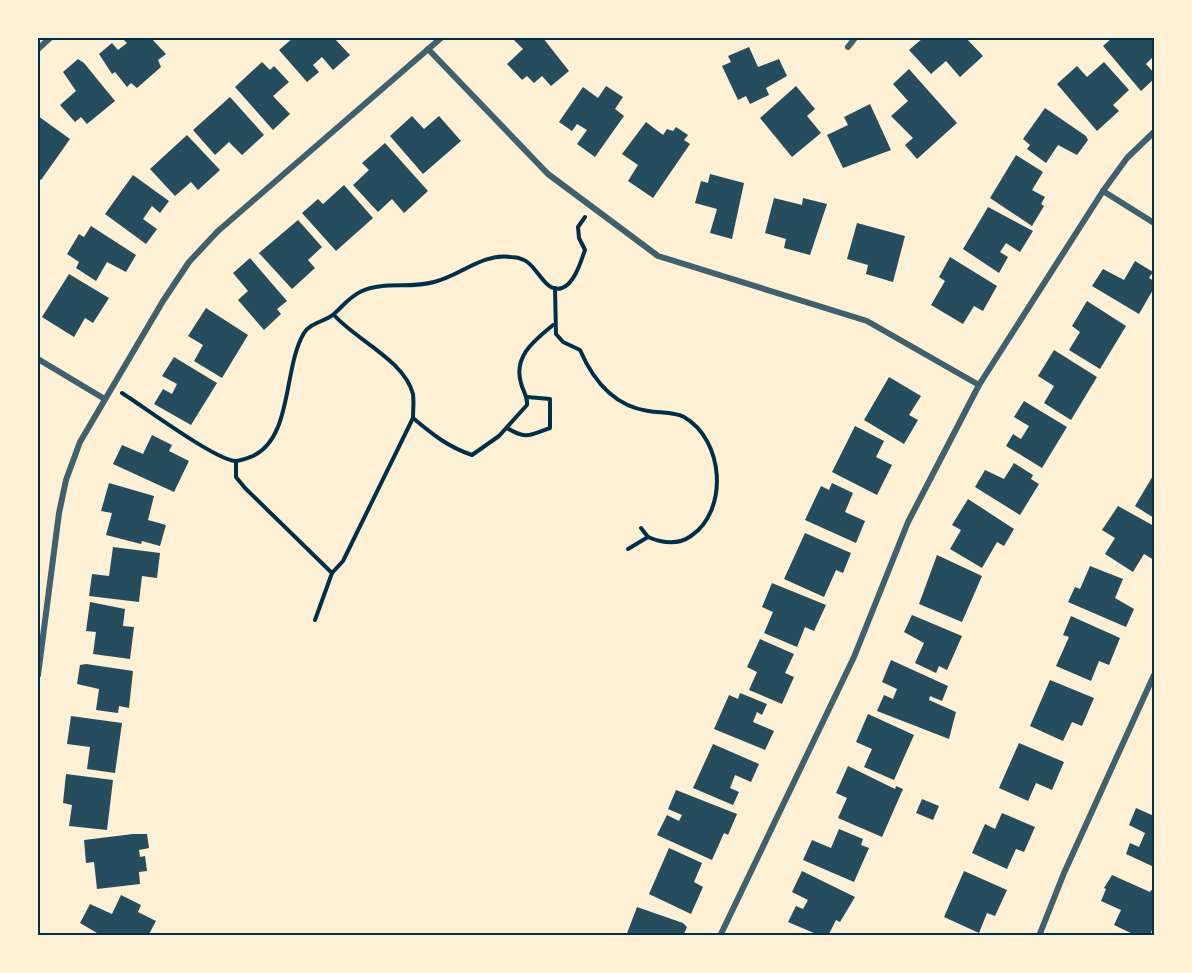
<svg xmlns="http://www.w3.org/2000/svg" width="1192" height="973" viewBox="0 0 1192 973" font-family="'Roboto Serif',serif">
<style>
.building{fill:#264d5e}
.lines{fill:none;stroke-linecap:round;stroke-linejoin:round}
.path{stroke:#003049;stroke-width:4}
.minor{stroke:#3f606c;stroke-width:6}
.neatline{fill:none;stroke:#003049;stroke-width:2}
</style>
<rect width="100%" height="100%" fill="#fdf0d5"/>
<!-- building -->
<g class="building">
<path d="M122,38H151L166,54L158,60L161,67L137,88L131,83L127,87L115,72L112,74L99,54L112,43L118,50L127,43Z"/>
<path d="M293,38H334L350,55L333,70L322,57L313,65L319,72L307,82L279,50Z"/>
<path d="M512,38H543L569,71L551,86L542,76L534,83L527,76L522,80L507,64L523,49Z"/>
<path d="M923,38H966L983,56L960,77L946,61L931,74L909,50Z"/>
<path d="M1112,38H1154V56L1146,64L1154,73V79L1141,91L1103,46Z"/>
<path d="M749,47L758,67L779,59L787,76L766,88L769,95L750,104L746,96L738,100L722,66L731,62L728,56Z"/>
<path d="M78,59L84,63L115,101L87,124L81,117L75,122L60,105L76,91L63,72Z"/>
<path d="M262,62L270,70L274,66L289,82L273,96L290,114L273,130L235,87Z"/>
<path d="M1104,62L1129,90L1113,105L1119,111L1097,131L1057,84L1077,66L1087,77Z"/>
<path d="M909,69L957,123L917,159L905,145L913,138L891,116L908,101L893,84Z"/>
<path d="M606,86L623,97L615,109L624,116L595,157L577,144L587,130L577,124L572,131L559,122L583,87L598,98Z"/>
<path d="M796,86L815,109L807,116L821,133L792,157L760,118Z"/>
<path d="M230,97L264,135L242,155L229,142L215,155L193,130Z"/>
<path d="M870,104L891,150L843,168L827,135L848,125L844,117Z"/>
<path d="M1045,108L1086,136L1088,140L1077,155L1058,145L1046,163L1027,149L1030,145L1023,139Z"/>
<path d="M38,116L70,139L41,180L38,178Z"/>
<path d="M412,116L424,129L439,116L461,141L423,174L390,136Z"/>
<path d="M646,122L663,135L667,129L673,131L676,127L688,135L684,140L690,144L653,198L628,181L638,165L622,154Z"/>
<path d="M187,135L220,170L198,190L191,182L175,196L150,169Z"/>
<path d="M385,143L428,191L404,213L392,199L378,212L353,185L369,170L362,163Z"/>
<path d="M1016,155L1043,172L1032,190L1045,197L1041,204L1044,206L1032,226L990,198Z"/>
<path d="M710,174L744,183L732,239L710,233L717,209L695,203L701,181L708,183Z"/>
<path d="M133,175L169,201L160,213L152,206L143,219L157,229L146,244L105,214Z"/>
<path d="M344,185L373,218L336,251L302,213L318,199L323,204Z"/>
<path d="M774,198L802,205L803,198L827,204L810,255L784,248L786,239L765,233Z"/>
<path d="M988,207L1033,231L1020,252L1006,243L1000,252L1008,257L999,273L963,249Z"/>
<path d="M298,220L322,247L308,260L315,268L292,289L259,253Z"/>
<path d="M857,223L905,236L893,282L866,274L868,265L847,259Z"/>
<path d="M91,226L136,255L126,272L107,262L96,281L76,268L79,262L67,254L79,234L84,237Z"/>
<path d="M950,257L997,286L983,311L974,306L963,324L931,305L945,281L939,277Z"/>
<path d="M250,258L287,301L277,309L281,314L264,330L238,300L248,291L233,273Z"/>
<path d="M1135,261L1153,272L1149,278L1154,281V288L1139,314L1092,286L1103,269L1124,280Z"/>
<path d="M69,274L109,298L93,323L85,318L74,337L42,317Z"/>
<path d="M1087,301L1126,326L1100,369L1069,350L1080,332L1072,326Z"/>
<path d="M206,308L248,335L222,378L194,361L203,345L188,336Z"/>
<path d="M1054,350L1097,377L1071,420L1044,403L1054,386L1038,376Z"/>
<path d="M174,357L217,383L191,425L154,404L163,389L172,394L177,384L162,376Z"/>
<path d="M889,377L921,396L909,415L918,420L904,444L864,420Z"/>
<path d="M1024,401L1067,427L1042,468L1006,446L1013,434L1021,439L1029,426L1014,417Z"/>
<path d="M855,426L884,441L876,457L892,465L877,495L832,472Z"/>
<path d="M152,435L172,445L169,451L189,461L174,492L113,464L122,445L143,454Z"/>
<path d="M1014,463L1033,475L1031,479L1039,484L1020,515L975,487L985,470L1004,479Z"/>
<path d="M1154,474V518L1135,506Z"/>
<path d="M109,483L154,496L148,520L166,525L160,546L142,541L141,544L106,535L112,513L101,511Z"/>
<path d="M832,483L853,493L845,512L865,521L856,543L805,520L821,486L829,490Z"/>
<path d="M968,499L1014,529L1004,546L997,542L982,568L950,549L961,530L952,525Z"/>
<path d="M1118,506L1154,526V560L1144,554L1133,572L1105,554L1115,538L1102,530Z"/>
<path d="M805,533L851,553L843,573L836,570L824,597L784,579Z"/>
<path d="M113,547L160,553L157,578L142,576L139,602L89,596L92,574L109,576Z"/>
<path d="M937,555L982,576L962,622L919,604Z"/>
<path d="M1090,566L1123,579L1115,598L1134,609L1126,627L1068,602L1075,587L1080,589Z"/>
<path d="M772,583L826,605L814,631L805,627L797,647L764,633L773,612L762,607Z"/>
<path d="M90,602L125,609L123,626L134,627L130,659L93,654L96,632L86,631Z"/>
<path d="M912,615L962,636L947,670L939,666L936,673L915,663L924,643L904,632Z"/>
<path d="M1071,616L1120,638L1109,665L1099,661L1091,681L1056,666L1069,637L1063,635Z"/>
<path d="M760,639L794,654L785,673L794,677L782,704L749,690L757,672L747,667Z"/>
<path d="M891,660L948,686L942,701L930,696L929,700L956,712L949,739L877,711L884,695L893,699L897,689L882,682Z"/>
<path d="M86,664L133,671L129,708L119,706L118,713L96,710L99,689L77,684L80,665Z"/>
<path d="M1050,680L1094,698L1082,726L1072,722L1063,741L1030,726Z"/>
<path d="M740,693L767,704L762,715L757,712L753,722L774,731L765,750L714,729L729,695L738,699Z"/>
<path d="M868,714L914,735L894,780L864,767L872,749L856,742Z"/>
<path d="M71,716L122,723L115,773L87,769L90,747L67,744Z"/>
<path d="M1019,743L1064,762L1052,790L1036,783L1028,801L999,788Z"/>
<path d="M713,744L759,764L751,782L735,775L730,788L739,792L733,805L693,788Z"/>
<path d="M848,766L895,789L896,786L903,789L882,837L838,818L847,798L836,793Z"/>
<path d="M66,774L113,780L107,830L69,826L72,805L63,803Z"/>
<path d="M676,790L737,814L728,835L724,833L712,860L657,835L667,815L679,821L682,815L668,809Z"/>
<path d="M922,799L939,806L933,820L916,813Z"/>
<path d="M1136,808L1154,816V867L1126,854L1130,843L1139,847L1145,833L1129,825Z"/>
<path d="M1002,813L1035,827L1024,852L1016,849L1007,869L972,853L985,824L995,829Z"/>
<path d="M839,829L863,839L861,845L869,848L854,882L803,860L812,840L831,848Z"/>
<path d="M133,834H147L149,848L139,850L140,857L145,856L147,871L139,872L140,884L97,889L94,862L86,863L84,840Z"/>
<path d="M669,848L702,863L694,882L703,887L691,914L649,894Z"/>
<path d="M802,871L855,897L840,922L836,920L828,936H821L788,922L796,906L803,909L808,900L792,892Z"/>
<path d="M964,871L1007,890L995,916L987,913L979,933L944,917Z"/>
<path d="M1112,875L1150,892L1151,890L1154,891V924L1150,936H1137L1114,925L1121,910L1101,901L1106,889L1104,888Z"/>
<path d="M121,895L141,905L138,912L156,921L148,936H102L80,923L90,904L112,914Z"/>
<path d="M637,907L683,923L687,927L683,936H626Z"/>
</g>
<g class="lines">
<!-- path -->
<g class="path">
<path d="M555,288L556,334L563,342L580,350C593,380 614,406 648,411C659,413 675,412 684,417C724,440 729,510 691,536C677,546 662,543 648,537"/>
<path d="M122,393C144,407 214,459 235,461C241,461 248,458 253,456C293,437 283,368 304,333C311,322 325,322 334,314C344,305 349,297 362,291C384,281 410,289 434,282C460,276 482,253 511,257C514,257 520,258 524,260C537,265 545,294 562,288C575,283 581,261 585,250L579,238L578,227L585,217"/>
<path d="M413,418C432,434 448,447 472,455L499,436L527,405C528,396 523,392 521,383C513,356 535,340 553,325"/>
<path d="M507,428C527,440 530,435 550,428V399L527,397"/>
<path d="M236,461V477L245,488L332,573L315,620"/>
<path d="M628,549L648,537L641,528"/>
<path d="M332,573L343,561L413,418C413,410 414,401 413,394C404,360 356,340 334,315"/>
</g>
<!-- minor -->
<g class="minor">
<path d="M848,47L855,38"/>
<path d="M38,49L50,38"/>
<path d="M428,49L548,174L658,256L867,321L979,385"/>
<path d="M1103,191L1154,223"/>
<path d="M38,359L103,398"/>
<path d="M38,675L59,513L66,480L80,442L163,301L189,262L218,231L441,38"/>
<path d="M720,936L854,657L908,522L979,385L1103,191L1127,158L1154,132"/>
<path d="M1039,936L1064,873L1154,675"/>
</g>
</g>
<!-- border -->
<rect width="1192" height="973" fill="none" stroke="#fdf0d5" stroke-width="78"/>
<rect x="39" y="39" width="1114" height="895" class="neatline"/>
</svg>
